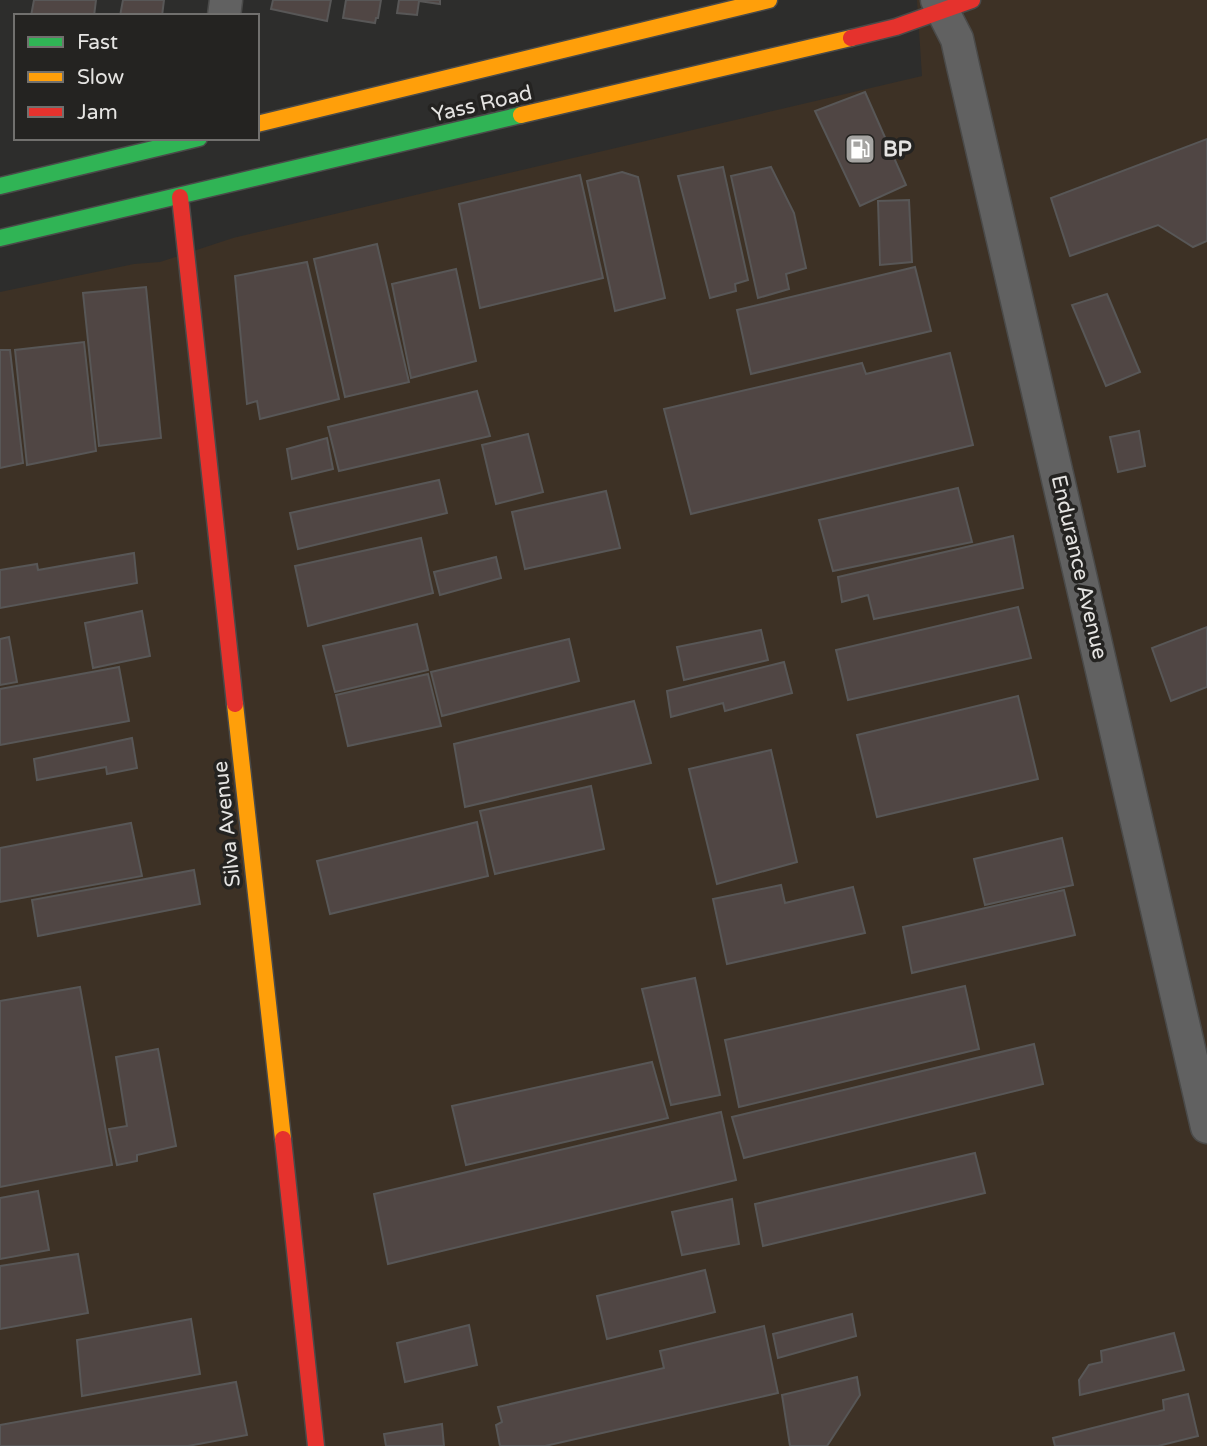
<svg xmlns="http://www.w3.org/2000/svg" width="1207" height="1446" viewBox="0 0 1207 1446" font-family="'Varela Round',sans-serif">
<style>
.industrial{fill:#3d3125}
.building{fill:#504644;stroke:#585757;stroke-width:2}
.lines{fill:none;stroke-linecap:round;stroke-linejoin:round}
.street-casing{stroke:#4a4a49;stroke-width:35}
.fast-casing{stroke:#4a4a49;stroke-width:19}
.slow-casing{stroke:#4a4a49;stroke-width:19}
.jam-casing{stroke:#4a4a49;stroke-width:19}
.street{stroke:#616161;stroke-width:32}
.fast{stroke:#30b455;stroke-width:16}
.slow{stroke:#ff9f0a;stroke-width:16}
.jam{stroke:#e5322d;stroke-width:16}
.labels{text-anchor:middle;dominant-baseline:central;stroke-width:7;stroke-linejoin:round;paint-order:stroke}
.street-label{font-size:21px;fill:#e5e4e2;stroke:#242321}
.poi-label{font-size:21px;font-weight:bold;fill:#e5e4e2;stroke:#242321;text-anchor:start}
</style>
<rect width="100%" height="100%" fill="#2d2d2c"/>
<!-- industrial -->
<path class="industrial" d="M917,0H1207V1446H0V292L134,264L160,262L233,238L922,76Z"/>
<!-- building -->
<g class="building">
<path d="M34,0H96L94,16H31Z"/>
<path d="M123,0H164L162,16H120Z"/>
<path d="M273,0H331L327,21L271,9Z"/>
<path d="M346,0H381L378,18H376L375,23L343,18Z"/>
<path d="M399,0H440V4L419,1L417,15L397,13Z"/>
<path d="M865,92L906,185L860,206L815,111Z"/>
<path d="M1207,139V241L1193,247L1158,225L1070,256L1051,198Z"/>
<path d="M723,167L748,280L735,284L736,291L710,298L678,176Z"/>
<path d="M771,167L794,213L806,268L786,274L789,289L758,298L731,176Z"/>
<path d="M622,172L638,177L665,298L615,311L587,181Z"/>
<path d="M580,175L603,278L480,308L459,204Z"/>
<path d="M909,200L912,262L880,265L878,201Z"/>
<path d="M377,244L409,382L345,397L314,259Z"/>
<path d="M307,262L339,399L260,419L257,401L247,404L235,276Z"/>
<path d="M915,267L931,331L751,374L737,310Z"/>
<path d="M456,269L476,361L411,378L392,284Z"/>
<path d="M146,287L161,438L99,446L83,293Z"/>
<path d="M1107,294L1140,372L1106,386L1072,305Z"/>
<path d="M84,342L96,451L27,465L15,350Z"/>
<path d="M0,350H10L23,463L0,468Z"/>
<path d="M950,353L973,445L691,514L664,409L862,363L866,374Z"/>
<path d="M477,391L490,436L339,471L328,427Z"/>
<path d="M1139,431L1145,466L1118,472L1110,437Z"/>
<path d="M528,434L543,492L496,504L482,445Z"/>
<path d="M327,438L333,469L292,479L287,449Z"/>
<path d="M439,480L447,513L298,549L290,513Z"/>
<path d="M958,488L972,542L833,571L819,520Z"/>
<path d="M606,491L620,548L525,569L512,512Z"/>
<path d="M1013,536L1023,588L874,619L868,595L842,602L838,577Z"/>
<path d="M421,538L433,593L308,626L295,566Z"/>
<path d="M134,553L137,583L0,608V570L37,564L38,570Z"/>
<path d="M496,557L501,578L440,595L434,572Z"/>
<path d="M1018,607L1031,658L848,700L836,650Z"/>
<path d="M142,611L150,656L93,668L85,623Z"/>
<path d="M417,624L428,670L335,692L323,646Z"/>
<path d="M1207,627V687L1171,701L1152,648Z"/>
<path d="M761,630L768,660L684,680L677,647Z"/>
<path d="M9,637L17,682L0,685V639Z"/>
<path d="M569,639L579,681L442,716L431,672Z"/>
<path d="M784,662L792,693L725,711L723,703L671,717L667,691Z"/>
<path d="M119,667L129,721L0,745V689Z"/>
<path d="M428,674L441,726L348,746L336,695Z"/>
<path d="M1018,696L1038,779L877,817L857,735Z"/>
<path d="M634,701L651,763L465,807L454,744Z"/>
<path d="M132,738L137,768L107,774L106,767L37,780L34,759Z"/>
<path d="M771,750L797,862L717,884L689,769Z"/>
<path d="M591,786L604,849L495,874L480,811Z"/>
<path d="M477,822L488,876L330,914L317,861Z"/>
<path d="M131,823L142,876L0,902V848Z"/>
<path d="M1062,838L1073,885L985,905L974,859Z"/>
<path d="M194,870L200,904L38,936L32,900Z"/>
<path d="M781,885L785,903L853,887L865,933L727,964L713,899Z"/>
<path d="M1064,890L1075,935L912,973L903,927Z"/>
<path d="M695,978L720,1095L671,1105L642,989Z"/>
<path d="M965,986L979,1049L739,1107L725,1040Z"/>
<path d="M80,987L112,1165L0,1187V1001Z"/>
<path d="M1034,1044L1043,1084L744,1158L732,1117Z"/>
<path d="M158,1049L176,1146L137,1155V1161L117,1165L109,1129L127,1126L116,1057Z"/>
<path d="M652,1062L668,1118L466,1165L452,1106Z"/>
<path d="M721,1112L736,1180L388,1264L374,1194Z"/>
<path d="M975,1153L985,1193L763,1246L755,1204Z"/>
<path d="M38,1191L49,1250L0,1259V1198Z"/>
<path d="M732,1199L739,1244L682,1255L672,1212Z"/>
<path d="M78,1254L88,1313L0,1329V1266Z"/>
<path d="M705,1270L715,1312L607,1339L597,1296Z"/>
<path d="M852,1314L856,1336L778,1358L773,1334Z"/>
<path d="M191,1319L200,1374L82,1396L77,1340Z"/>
<path d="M469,1325L477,1365L405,1382L397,1343Z"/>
<path d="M764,1326L778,1393L545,1446H500L496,1425L502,1422L498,1407L664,1368L660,1351Z"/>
<path d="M1174,1333L1184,1370L1080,1395L1079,1380L1089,1365L1102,1362L1101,1351Z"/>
<path d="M857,1377L860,1395L827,1446H790L782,1395Z"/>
<path d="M236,1382L247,1435L188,1446H0V1425Z"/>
<path d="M1188,1394L1198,1436L1158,1446H1055L1053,1438L1164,1410L1163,1400Z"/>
<path d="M442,1424L444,1446H386L384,1434Z"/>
</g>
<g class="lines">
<!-- street casing -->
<g class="street-casing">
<g id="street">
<path d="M937,0L957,39L963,66L1207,1127"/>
<path d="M224,16L226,0"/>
</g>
</g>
<!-- fast casing -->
<g class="fast-casing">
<g id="fast">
<path d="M0,186L199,138"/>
<path d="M0,238L521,115"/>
</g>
</g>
<!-- slow casing -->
<g class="slow-casing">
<g id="slow">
<path d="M521,115L851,38"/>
<path d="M257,124L769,0"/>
<path d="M235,704L283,1139"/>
</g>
</g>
<!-- jam casing -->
<g class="jam-casing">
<g id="jam">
<path d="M851,38L896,27L972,0"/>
<path d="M180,197L235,704"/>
<path d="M283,1139L316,1446"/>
</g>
</g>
<!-- street -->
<use href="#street" class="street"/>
<!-- fast -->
<use href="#fast" class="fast"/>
<!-- slow -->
<use href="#slow" class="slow"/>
<!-- jam -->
<use href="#jam" class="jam"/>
</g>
<!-- icons -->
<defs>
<g id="fuel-square" transform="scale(1.575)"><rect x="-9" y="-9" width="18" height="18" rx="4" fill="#a5a4a2" stroke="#242321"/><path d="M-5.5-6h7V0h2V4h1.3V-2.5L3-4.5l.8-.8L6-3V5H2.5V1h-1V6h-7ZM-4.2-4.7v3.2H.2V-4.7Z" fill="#fff"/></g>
</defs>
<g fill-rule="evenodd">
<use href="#fuel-square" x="860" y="149"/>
</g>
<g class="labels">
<!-- street labels -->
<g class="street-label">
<text transform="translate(482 104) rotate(-13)">Yass Road</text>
<text transform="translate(1079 567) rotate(77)">Endurance Avenue</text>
<text transform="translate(227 824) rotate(-96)">Silva Avenue</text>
</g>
<!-- poi labels -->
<g class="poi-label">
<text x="883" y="149">BP</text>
</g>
</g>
<!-- legend -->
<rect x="14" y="14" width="245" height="126" fill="#242321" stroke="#71706e" stroke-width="2"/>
<rect x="28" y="37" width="35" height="10" fill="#30b455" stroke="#71706e" stroke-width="2"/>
<text x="77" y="49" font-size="21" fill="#e5e4e2">Fast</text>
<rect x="28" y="72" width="35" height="10" fill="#ff9f0a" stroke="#71706e" stroke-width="2"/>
<text x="77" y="84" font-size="21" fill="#e5e4e2">Slow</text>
<rect x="28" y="107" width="35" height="10" fill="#e5322d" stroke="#71706e" stroke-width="2"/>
<text x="77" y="119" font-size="21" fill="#e5e4e2">Jam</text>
</svg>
